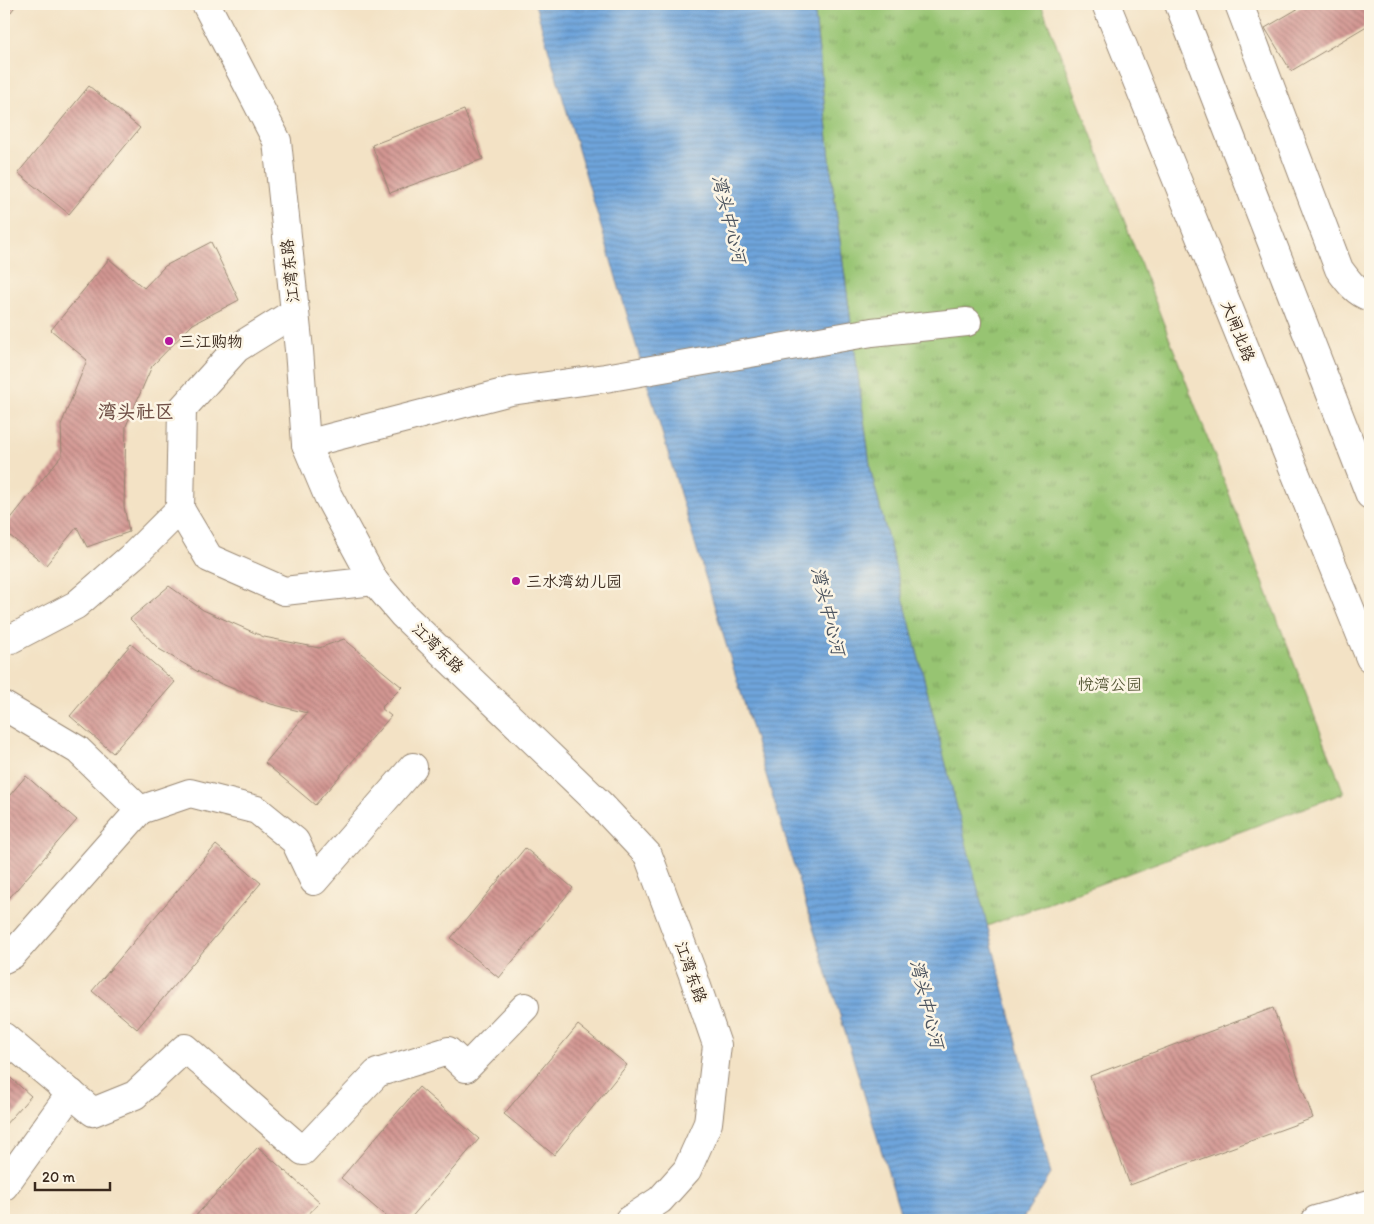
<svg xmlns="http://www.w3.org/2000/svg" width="1374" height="1224" viewBox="0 0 1374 1224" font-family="Itim,'LXGW WenKai TC',sans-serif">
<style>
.grass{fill:url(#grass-tufts);stroke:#697748}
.water{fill:url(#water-rules);stroke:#54677c}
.building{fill:url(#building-back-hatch)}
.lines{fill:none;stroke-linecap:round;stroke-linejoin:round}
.minor-casing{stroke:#978672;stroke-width:30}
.major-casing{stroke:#978672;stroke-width:30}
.minor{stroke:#fff;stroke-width:28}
.major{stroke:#fff;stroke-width:28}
.poi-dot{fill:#b5179e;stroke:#fcf5e5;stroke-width:2}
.labels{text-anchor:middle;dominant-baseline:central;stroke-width:5;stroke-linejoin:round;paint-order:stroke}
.street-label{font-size:16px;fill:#3b2a1e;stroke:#fcf5e5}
.poi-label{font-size:16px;fill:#3b2a1e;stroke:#fcf5e5;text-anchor:start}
.park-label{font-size:16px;fill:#575837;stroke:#fcf5e5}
.water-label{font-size:18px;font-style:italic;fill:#4d5560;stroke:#fcf5e5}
.quarter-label{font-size:19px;font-weight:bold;fill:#705047;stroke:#fcf5e5}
</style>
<defs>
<pattern id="grass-tufts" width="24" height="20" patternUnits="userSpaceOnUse" patternTransform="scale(1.25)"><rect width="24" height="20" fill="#97c472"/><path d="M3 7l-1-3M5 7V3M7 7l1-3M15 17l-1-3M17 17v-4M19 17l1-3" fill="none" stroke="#7c9f5d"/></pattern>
<pattern id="water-rules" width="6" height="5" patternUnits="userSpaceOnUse" patternTransform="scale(1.25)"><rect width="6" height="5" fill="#6ea4db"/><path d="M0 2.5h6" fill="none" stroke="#5c86b1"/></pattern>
<pattern id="building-back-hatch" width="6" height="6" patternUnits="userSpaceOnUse" patternTransform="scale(1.25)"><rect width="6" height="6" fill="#d39793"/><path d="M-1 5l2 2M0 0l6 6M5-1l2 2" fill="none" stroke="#ac7b77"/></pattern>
</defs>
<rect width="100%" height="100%" fill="#fcf5e5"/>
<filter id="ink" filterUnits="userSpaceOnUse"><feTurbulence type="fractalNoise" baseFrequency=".02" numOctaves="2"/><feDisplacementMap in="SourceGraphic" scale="10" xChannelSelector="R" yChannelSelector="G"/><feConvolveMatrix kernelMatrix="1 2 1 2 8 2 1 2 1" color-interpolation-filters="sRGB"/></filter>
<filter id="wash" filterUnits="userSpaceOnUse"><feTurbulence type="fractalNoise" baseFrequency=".0096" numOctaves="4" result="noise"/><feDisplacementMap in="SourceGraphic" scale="20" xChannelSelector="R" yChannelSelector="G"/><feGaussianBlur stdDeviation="1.12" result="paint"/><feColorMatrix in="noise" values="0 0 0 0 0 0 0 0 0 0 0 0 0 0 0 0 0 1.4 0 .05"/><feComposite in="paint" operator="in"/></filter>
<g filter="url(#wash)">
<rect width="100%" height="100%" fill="#f3e2c5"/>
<!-- grass -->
<path class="grass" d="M814,4H1041L1344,793L987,926L871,472L833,188Z"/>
<!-- water -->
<path class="water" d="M535,4H814L833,188L871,472L1051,1174L1022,1220H904L902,1218L687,517Z"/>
<g id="blocks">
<!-- building -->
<g class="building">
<path d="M4,4H17L4,21Z"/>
<path d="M1306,4H1370V24L1291,71L1265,28Z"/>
<path d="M89,86L140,128L69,214L18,173Z"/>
<path d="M464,110L483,159L390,193L372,145Z"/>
<path d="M211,242L239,300L193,324L152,366L126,426L124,506L129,532L87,547L77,527L46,565L4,531V527L62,455L61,425L87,360L51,330L109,259L144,288L165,266Z"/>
<path d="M169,586L203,610L264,637L319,648L344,639L402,687L381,708L391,716L315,805L265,763L307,713L271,704L212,680L159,649L130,619Z"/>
<path d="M131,644L175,682L113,753L70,716Z"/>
<path d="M26,776L77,820L4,904V802Z"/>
<path d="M216,845L261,883L137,1029L92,991Z"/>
<path d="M525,848L573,888L499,978L451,938Z"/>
<path d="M1273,1008L1313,1118L1130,1185L1090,1076Z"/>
<path d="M578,1025L627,1065L554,1155L504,1114Z"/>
<path d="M4,1072L31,1096L4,1126Z"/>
<path d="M419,1087L479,1139L409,1220H390L341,1178Z"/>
<path d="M258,1147L320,1202L303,1220H192Z"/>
</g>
</g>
</g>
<g filter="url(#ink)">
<use href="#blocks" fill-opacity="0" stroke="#978672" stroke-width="1"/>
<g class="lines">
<!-- minor casing -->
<g class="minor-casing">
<g id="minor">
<path d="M206,4L277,141L299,350L306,444L328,496L374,581L403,615L601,805L648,855L692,972L717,1045L708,1123L687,1170L660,1200L629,1220"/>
<path d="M1239,4L1339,269C1347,280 1356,293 1370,297"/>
<path d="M306,444L511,391L605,378L872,332L967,322"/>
<path d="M180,509L209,558L284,591L374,581"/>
<path d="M4,639H11L76,605L136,553L180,509L182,409L237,348L295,312"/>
<path d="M4,706L78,750L140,810L12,955L4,959"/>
<path d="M140,810L190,793L257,810L295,841L314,881L413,767"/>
<path d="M4,1037L93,1112L135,1095L185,1048L303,1151L377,1073L448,1051L466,1068L525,1007"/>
<path d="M4,1186L71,1093"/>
</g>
</g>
<!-- major casing -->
<g class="major-casing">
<g id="major">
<path d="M1106,4L1370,658"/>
<path d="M1179,4L1370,495"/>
<path d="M1316,1220L1370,1204"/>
</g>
</g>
<!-- minor -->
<use href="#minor" class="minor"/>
<!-- major -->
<use href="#major" class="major"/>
</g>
</g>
<!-- markers -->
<g class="poi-dot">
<circle cx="169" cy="341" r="5"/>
<circle cx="516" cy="581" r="5"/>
</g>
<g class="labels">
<!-- street labels -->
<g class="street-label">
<text transform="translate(290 271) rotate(-96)">江湾东路</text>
<text transform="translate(1238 331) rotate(68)">大闸北路</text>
<text transform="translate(438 648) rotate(44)">江湾东路</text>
<text transform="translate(691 972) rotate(70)">江湾东路</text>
</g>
<!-- poi labels -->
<g class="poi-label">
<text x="179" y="341">三江购物</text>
<text x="526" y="581">三水湾幼儿园</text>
</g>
<!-- park labels -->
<g class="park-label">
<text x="1110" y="684">悦湾公园</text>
</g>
<!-- water labels -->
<g class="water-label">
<text transform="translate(729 219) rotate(76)">湾头中心河</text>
<text transform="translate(828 611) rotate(76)">湾头中心河</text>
<text transform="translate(927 1004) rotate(76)">湾头中心河</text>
</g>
<!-- quarter labels -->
<g class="quarter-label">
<text x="136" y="411">湾头社区</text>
</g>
</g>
<!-- margin -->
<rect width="1374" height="1224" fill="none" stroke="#fcf5e5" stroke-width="20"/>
<!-- scale -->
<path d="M35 1182v8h75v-8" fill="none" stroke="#3b2a1e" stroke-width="2.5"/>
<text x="42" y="1182" font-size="15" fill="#3b2a1e" stroke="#fcf5e5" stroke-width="4" paint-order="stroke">20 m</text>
</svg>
